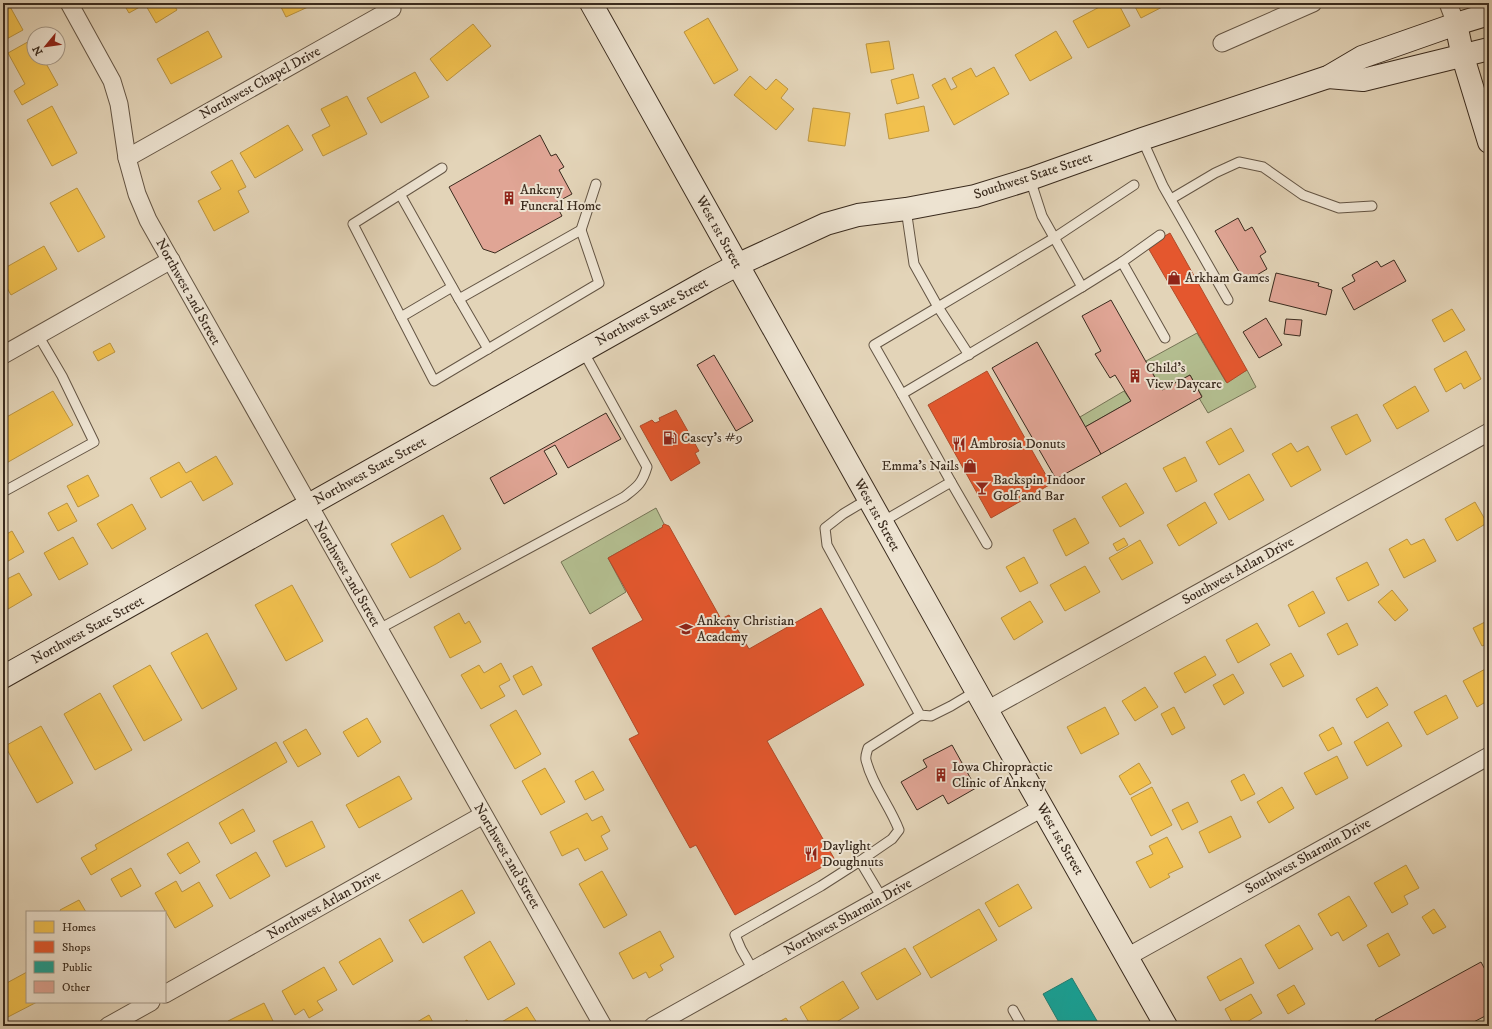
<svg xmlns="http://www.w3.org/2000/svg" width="1492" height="1029" viewBox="0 0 1492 1029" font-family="'IM FELL DW Pica',serif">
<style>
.green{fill:#b3bd8f;stroke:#767456}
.homes{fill:#f2c14e;stroke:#bb9440}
.shops{fill:#e4572e;stroke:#b14a29}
.public{fill:#17a398;stroke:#227f73}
.building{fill:#e0a595;stroke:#3a2b1e}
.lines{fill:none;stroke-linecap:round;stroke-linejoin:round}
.lane-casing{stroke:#645544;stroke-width:11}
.street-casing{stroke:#645544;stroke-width:19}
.secondary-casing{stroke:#3a2b1e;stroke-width:24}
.lane{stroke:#ede3d1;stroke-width:9}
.street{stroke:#ede3d1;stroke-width:17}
.secondary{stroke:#ede3d1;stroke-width:22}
.labels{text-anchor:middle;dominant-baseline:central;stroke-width:4;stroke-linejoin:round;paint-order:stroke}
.street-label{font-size:14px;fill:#3a2b1e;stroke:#ede3d1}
.poi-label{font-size:14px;fill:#3a2b1e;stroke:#ede3d1;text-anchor:start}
</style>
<rect width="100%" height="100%" fill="#e3d4b8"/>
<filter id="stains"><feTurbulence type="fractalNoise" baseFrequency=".005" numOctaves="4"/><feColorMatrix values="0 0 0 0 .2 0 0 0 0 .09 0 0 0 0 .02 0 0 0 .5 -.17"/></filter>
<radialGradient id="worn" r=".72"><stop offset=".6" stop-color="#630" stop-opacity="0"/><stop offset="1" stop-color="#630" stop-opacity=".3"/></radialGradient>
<!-- green -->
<g class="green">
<path d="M1197,333L1226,382L1247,370L1256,387L1208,413L1199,398L1202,396L1190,375L1162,390L1146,361Z"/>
<path d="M1124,391L1131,401L1085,427L1080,417Z"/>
<path d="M656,508L664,524L662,526L663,527L608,558L626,592L590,614L561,562Z"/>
</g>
<!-- homes -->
<g class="homes">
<path d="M3,3H8L23,30L3,41Z"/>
<path d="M123,3H173L177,10L156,23L145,4L129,13Z"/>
<path d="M279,3H306L308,7L286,17Z"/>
<path d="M1107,3H1118L1130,26L1088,48L1073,21Z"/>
<path d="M1133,3H1170L1141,18Z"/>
<path d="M708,18L738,70L714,84L684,32Z"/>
<path d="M473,24L491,46L447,81L430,59Z"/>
<path d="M208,31L222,57L171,84L157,59Z"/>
<path d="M1056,31L1072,58L1030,81L1015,55Z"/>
<path d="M33,39L34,58H43L58,85L22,105L14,91L25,84L8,53Z"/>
<path d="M889,41L894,69L871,73L866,44Z"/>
<path d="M994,67L1009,94L954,125L932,85L945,78L951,90L957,87L952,78L971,68L976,77Z"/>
<path d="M415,72L429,97L381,123L367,98Z"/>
<path d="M913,74L919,98L897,104L891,80Z"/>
<path d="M750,76L766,90L776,79L788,89L781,98L794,109L776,130L734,95Z"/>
<path d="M347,96L367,134L323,156L312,135L330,126L321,109Z"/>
<path d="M52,106L77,153L52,166L27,120Z"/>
<path d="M924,106L929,131L889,139L885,114Z"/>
<path d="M813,108L850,113L845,146L808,141Z"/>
<path d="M288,125L303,150L255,178L240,153Z"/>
<path d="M232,160L246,187L238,191L249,212L214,231L198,201L221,189L211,172Z"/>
<path d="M77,188L105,237L78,252L50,203Z"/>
<path d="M44,246L57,269L11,295L3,281V269Z"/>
<path d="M1452,309L1465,330L1444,342L1432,320Z"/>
<path d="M110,343L115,352L98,361L93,352Z"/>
<path d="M1466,351L1481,379L1464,389L1461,383L1446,392L1434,369Z"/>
<path d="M1415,386L1429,411L1397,429L1383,405Z"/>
<path d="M53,391L73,425L3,465V419Z"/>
<path d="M1357,414L1371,441L1346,455L1331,427Z"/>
<path d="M1231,428L1244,451L1219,465L1206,442Z"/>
<path d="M1291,443L1297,452L1308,446L1321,470L1291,487L1272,454Z"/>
<path d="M216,456L233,484L203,501L191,481L161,498L150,478L179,462L186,473Z"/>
<path d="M1185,457L1197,481L1176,492L1163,468Z"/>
<path d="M1249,474L1264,500L1229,520L1214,494Z"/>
<path d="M88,475L99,496L78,507L67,486Z"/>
<path d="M1126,483L1144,513L1120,527L1102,497Z"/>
<path d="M1205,502L1217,523L1179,546L1167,525Z"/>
<path d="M1475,502L1487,523L1457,541L1445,519Z"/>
<path d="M67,503L77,521L58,531L48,513Z"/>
<path d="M132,504L146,529L112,549L97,524Z"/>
<path d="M443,515L461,549L436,564L410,578L391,544Z"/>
<path d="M1075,518L1089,543L1066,556L1053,530Z"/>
<path d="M12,531L24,552L3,564V536Z"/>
<path d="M73,537L88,564L59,580L44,553Z"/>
<path d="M1124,538L1128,545L1117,551L1113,544Z"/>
<path d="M1407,539L1411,545L1424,539L1436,561L1404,578L1389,549Z"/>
<path d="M1140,540L1153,563L1122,580L1109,558Z"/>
<path d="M1024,557L1038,583L1020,592L1006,567Z"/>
<path d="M1367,562L1379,585L1348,601L1336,578Z"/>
<path d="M1085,566L1100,592L1065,611L1050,585Z"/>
<path d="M19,573L32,595L3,612V581Z"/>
<path d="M292,585L323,641L286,661L255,605Z"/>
<path d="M1392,590L1408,610L1395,621L1378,602Z"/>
<path d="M1313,591L1325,613L1299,627L1288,605Z"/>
<path d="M1030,601L1043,622L1014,640L1001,618Z"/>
<path d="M459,613L465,624L469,621L481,642L450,658L434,627Z"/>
<path d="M1489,620V643L1482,646L1473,628Z"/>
<path d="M1257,623L1270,645L1238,663L1226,640Z"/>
<path d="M1347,623L1358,645L1338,655L1327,634Z"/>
<path d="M207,633L237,689L202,709L171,653Z"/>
<path d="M1291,653L1304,676L1283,687L1270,664Z"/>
<path d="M1205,656L1216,675L1185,693L1174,673Z"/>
<path d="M501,663L510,680L499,686L505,696L481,709L461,675L479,665L484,673Z"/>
<path d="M150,665L182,720L144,741L113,686Z"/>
<path d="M532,666L542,685L523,695L513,676Z"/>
<path d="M1489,667V700L1477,707L1463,681Z"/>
<path d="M1233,674L1244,693L1224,705L1213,685Z"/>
<path d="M1145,687L1158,707L1135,721L1122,701Z"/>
<path d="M1377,687L1388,705L1367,718L1356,699Z"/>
<path d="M100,693L132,750L95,770L64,714Z"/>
<path d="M1446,695L1458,718L1427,735L1414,712Z"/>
<path d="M1105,707L1119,734L1081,754L1067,727Z"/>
<path d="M1174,707L1185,728L1172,735L1161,714Z"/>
<path d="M516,710L541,754L515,769L490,725Z"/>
<path d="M367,718L381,742L358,757L343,732Z"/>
<path d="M1388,722L1402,746L1367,766L1354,742Z"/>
<path d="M41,726L73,783L37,803L5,746Z"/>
<path d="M1333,727L1342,744L1328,751L1319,735Z"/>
<path d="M306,729L321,754L298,767L283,742Z"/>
<path d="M276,742L287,762L91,875L81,858L97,849L95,845Z"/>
<path d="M1337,756L1348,778L1316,795L1304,773Z"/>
<path d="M1139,763L1151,783L1130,795L1119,776Z"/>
<path d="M545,768L565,802L541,815L522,781Z"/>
<path d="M593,771L604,790L585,800L575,781Z"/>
<path d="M1244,774L1255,794L1241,801L1231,781Z"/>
<path d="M399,776L412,799L359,828L346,805Z"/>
<path d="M1152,787L1172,825L1151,836L1131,798Z"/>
<path d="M1282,787L1294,808L1269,823L1257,802Z"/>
<path d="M1188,802L1198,822L1182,830L1172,810Z"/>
<path d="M243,809L255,831L231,844L219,823Z"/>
<path d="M587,813L592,821L602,816L610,831L601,836L608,849L585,861L578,848L562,856L550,832Z"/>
<path d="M1231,816L1241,837L1209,853L1199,832Z"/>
<path d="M312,821L325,847L286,867L273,841Z"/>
<path d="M1167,837L1183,867L1168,874L1170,877L1150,888L1136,862L1153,854L1149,846Z"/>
<path d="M188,842L200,862L180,874L167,854Z"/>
<path d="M256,852L270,876L230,899L216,875Z"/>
<path d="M1406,865L1419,888L1404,896L1408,904L1392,913L1374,883Z"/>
<path d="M131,868L141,886L121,897L111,879Z"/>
<path d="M602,871L627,915L604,928L579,884Z"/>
<path d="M176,881L182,892L199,882L213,906L175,928L155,893Z"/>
<path d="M1018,884L1032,908L999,927L985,903Z"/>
<path d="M462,890L475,913L423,943L409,920Z"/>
<path d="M1349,896L1367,926L1343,941L1338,932L1331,936L1318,914Z"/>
<path d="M79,900L86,912H61L60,910Z"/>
<path d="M979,909L997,940L931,978L913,947Z"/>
<path d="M1434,909L1446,927L1433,934L1422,917Z"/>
<path d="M1299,925L1313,949L1279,969L1265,945Z"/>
<path d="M660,931L674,957L660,965L663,970L649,978L646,972L633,979L619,953Z"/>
<path d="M1388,933L1400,955L1379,967L1367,945Z"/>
<path d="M380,938L393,961L353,985L339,962Z"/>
<path d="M490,941L515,984L488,1000L464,957Z"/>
<path d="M905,948L921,974L877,1000L861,973Z"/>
<path d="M1241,958L1254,983L1220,1001L1207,977Z"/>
<path d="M324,967L337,990L317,1001L323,1010L309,1018L304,1009L295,1015L282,991Z"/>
<path d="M27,972V1002H37L8,1017L3,1008V985Z"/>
<path d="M843,981L859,1008L830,1026H811L800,1007Z"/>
<path d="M1294,985L1305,1004L1288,1014L1277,995Z"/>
<path d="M1251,994L1262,1013L1240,1026H1234L1225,1009Z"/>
<path d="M264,1003L273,1021L264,1026H231L228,1021Z"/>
<path d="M527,1007L539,1026H495Z"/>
<path d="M429,1015L435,1026H410Z"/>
<path d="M786,1018L791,1026H771Z"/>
<path d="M467,1020L470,1026H457Z"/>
</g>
<!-- shops -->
<g class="shops">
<path d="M1170,233L1247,370L1227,383L1147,246Z"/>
<path d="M987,371L1051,484L991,518L928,405Z"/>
<path d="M676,410L699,451L695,453L700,463L671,481L640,426L652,420L655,423L660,421L659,418Z"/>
<path d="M664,524L669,526L721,619L729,615L749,649L821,608L864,685L767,741L835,860L735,915L696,845L690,848L629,739L639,734L592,648L643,620L608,558L663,527L662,526Z"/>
</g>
<!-- public -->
<path class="public" d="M1072,978L1100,1026H1061L1043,994Z"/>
<!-- building -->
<g class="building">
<path d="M540,135L551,156L556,154L564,167L559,170L572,194L555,203L562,216L495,253L483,249L449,187Z"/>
<path d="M1238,218L1245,231L1252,227L1266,252L1260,256L1267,269L1245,282L1215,231Z"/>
<path d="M1394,260L1406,281L1354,310L1342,288L1355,281L1352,275L1377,261L1381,267Z"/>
<path d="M1276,273L1319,283L1318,286L1332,290L1326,315L1269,301Z"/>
<path d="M1111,300L1162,390L1190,375L1202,397L1101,454L1085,427L1131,401L1115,375L1110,378L1095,354L1101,351L1082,316Z"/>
<path d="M1266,318L1282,345L1259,358L1243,332Z"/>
<path d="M1286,319L1302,320L1300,336L1284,334Z"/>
<path d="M1037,342L1101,454L1056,479L992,368Z"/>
<path d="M714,355L753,421L736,431L697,365Z"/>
<path d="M606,413L621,439L568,468L555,445L544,451L557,474L504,504L490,478Z"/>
<path d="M952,745L976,788L948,804L943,795L917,810L901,782L927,767L923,760Z"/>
<path d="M1481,962L1489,977V1014L1466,1026H1378L1375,1020Z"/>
</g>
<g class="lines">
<!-- lane casing -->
<g class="lane-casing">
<g id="lane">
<path d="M1142,139L1163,186L1228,300"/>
<path d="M400,194L459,299L581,230L599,283L434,381L353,224L442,168"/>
<path d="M1171,199L1215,173L1239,162L1263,167L1303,195L1339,208L1372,206"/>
<path d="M906,209L914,264L938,307L969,355"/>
<path d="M581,230L596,184"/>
<path d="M1122,262L1160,235"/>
<path d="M1082,287L1122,262L1165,338"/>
<path d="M459,299L488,349"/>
<path d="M401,317L452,287"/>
<path d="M902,394L874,345L1054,238L1134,185"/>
<path d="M951,482L987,544"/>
<path d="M3,492L94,442L62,376L38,335"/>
<path d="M868,499L843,514L825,528L827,545L920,715L931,716L951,706L976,691"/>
<path d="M882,522L951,482L902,394L1082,287L1042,216L1030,179"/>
<path d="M379,629L624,497C637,487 642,484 647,467L583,351"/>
<path d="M882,898L860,861L892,839L899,830C890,806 872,785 866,760C865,756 867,752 868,748L920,715"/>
<path d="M753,970L741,949L735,935L821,886L860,861"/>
<path d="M1013,1010L1022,1026"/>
</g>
</g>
<!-- street casing -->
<g class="street-casing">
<g id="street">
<path d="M69,3L112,81L119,104L127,158L137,194L148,220L603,1026"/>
<path d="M1448,3L1456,24"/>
<path d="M1222,43L1313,3"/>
<path d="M127,158L392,9L389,3"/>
<path d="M3,355L171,260"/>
<path d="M987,710L1489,432"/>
<path d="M1127,957L1489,756"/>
<path d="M165,994L483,815"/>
<path d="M108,1026L151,1002"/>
<path d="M653,1026L1042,808"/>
</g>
</g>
<!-- secondary casing -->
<g class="secondary-casing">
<g id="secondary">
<path d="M591,3L987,710L1166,1026"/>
<path d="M1456,24L1463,57L1489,142"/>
<path d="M1328,77L1363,80L1489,49"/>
<path d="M3,677L707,281L737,265L826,224L858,215L906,209L975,196L1030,179L1142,139L1328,77L1362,57L1456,24L1489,14"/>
</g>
</g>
<!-- lane -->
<use href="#lane" class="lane"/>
<!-- street -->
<use href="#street" class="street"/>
<!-- secondary -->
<use href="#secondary" class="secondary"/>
</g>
<!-- icons -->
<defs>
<g id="building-bare" transform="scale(1.08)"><path d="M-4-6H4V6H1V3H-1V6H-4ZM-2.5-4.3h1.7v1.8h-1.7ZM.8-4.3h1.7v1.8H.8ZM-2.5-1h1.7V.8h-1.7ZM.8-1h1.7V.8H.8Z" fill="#8f2418" stroke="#ede3d1" stroke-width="2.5" paint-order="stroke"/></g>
<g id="shop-bare" transform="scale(1.08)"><path d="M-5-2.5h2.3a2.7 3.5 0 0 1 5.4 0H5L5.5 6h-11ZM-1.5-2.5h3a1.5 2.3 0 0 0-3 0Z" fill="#8f2418" stroke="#ede3d1" stroke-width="2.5" paint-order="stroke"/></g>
<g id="fuel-bare" transform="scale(1.08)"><path d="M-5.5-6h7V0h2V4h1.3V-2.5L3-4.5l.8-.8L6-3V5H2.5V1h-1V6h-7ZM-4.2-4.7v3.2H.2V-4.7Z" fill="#8f2418" stroke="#ede3d1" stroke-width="2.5" paint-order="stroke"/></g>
<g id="restaurant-bare" transform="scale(1.08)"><path d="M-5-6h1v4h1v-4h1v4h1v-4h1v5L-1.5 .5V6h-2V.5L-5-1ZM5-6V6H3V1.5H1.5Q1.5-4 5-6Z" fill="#8f2418" stroke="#ede3d1" stroke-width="2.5" paint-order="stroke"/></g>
<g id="bar-bare" transform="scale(1.08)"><path d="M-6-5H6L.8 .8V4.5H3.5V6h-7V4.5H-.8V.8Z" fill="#8f2418" stroke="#ede3d1" stroke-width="2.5" paint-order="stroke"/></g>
<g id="school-bare" transform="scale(1.08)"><path d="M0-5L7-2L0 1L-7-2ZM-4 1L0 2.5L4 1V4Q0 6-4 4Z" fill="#8f2418" stroke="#ede3d1" stroke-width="2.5" paint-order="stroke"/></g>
</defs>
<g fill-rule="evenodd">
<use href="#building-bare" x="509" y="198"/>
<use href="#shop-bare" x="1174" y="278"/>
<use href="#building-bare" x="1135" y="376"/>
<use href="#fuel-bare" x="670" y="438"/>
<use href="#restaurant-bare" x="959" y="444"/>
<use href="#shop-bare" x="970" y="466"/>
<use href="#bar-bare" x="982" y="488"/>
<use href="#school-bare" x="686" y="629"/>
<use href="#building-bare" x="941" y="775"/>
<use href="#restaurant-bare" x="811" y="854"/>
</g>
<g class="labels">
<!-- street labels -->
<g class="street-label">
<text transform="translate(260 83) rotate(-29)">Northwest Chapel Drive</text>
<text transform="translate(1033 176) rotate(-18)">Southwest State Street</text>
<text transform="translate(719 232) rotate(61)">West 1st Street</text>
<text transform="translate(188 292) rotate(61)">Northwest 2nd Street</text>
<text transform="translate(652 312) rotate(-29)">Northwest State Street</text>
<text transform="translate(370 471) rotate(-29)">Northwest State Street</text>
<text transform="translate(877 515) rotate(61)">West 1st Street</text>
<text transform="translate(1238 571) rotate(-29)">Southwest Arlan Drive</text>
<text transform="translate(347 574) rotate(60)">Northwest 2nd Street</text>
<text transform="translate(88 630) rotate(-29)">Northwest State Street</text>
<text transform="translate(1060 839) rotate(60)">West 1st Street</text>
<text transform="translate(507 856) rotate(60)">Northwest 2nd Street</text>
<text transform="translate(1308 856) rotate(-29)">Southwest Sharmin Drive</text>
<text transform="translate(324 905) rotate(-29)">Northwest Arlan Drive</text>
<text transform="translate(848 917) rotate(-29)">Northwest Sharmin Drive</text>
</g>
<!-- poi labels -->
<g class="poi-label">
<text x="520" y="190">Ankeny<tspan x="520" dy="16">Funeral Home</tspan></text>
<text x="1185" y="278">Arkham Games</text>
<text x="1146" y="368">Child's<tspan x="1146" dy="16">View Daycare</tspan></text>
<text x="681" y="438">Casey's #9</text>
<text x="970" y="444">Ambrosia Donuts</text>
<text x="959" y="466" text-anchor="end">Emma's Nails</text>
<text x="993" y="480">Backspin Indoor<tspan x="993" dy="16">Golf and Bar</tspan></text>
<text x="697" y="621">Ankeny Christian<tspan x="697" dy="16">Academy</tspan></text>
<text x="952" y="767">Iowa Chiropractic<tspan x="952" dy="16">Clinic of Ankeny</tspan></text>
<text x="822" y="846">Daylight<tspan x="822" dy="16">Doughnuts</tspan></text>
</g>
</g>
<!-- margin -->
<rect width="1492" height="1029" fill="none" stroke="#e3d4b8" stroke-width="16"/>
<rect x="4" y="4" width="1484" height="1021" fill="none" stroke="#3a2b1e" stroke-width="2"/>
<rect x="8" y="8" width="1476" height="1013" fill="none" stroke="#3a2b1e"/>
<!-- legend -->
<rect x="26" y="911" width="140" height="92" fill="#ede3d1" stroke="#a59989"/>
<rect x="34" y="921" width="20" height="12" fill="#f2c14e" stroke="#a59989"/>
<text x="62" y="931" font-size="12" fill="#3a2b1e">Homes</text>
<rect x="34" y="941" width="20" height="12" fill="#e4572e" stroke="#a59989"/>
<text x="62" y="951" font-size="12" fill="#3a2b1e">Shops</text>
<rect x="34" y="961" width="20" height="12" fill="#17a398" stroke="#a59989"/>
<text x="62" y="971" font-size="12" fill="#3a2b1e">Public</text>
<rect x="34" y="981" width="20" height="12" fill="#e0a595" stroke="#a59989"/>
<text x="62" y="991" font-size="12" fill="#3a2b1e">Other</text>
<!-- north arrow -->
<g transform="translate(46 46) rotate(241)"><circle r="19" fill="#ede3d1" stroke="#a59989"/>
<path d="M0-3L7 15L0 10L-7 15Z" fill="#8f2418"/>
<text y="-6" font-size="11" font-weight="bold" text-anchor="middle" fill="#3a2b1e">N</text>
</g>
<rect width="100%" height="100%" filter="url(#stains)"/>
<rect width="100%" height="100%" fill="url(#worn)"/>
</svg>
